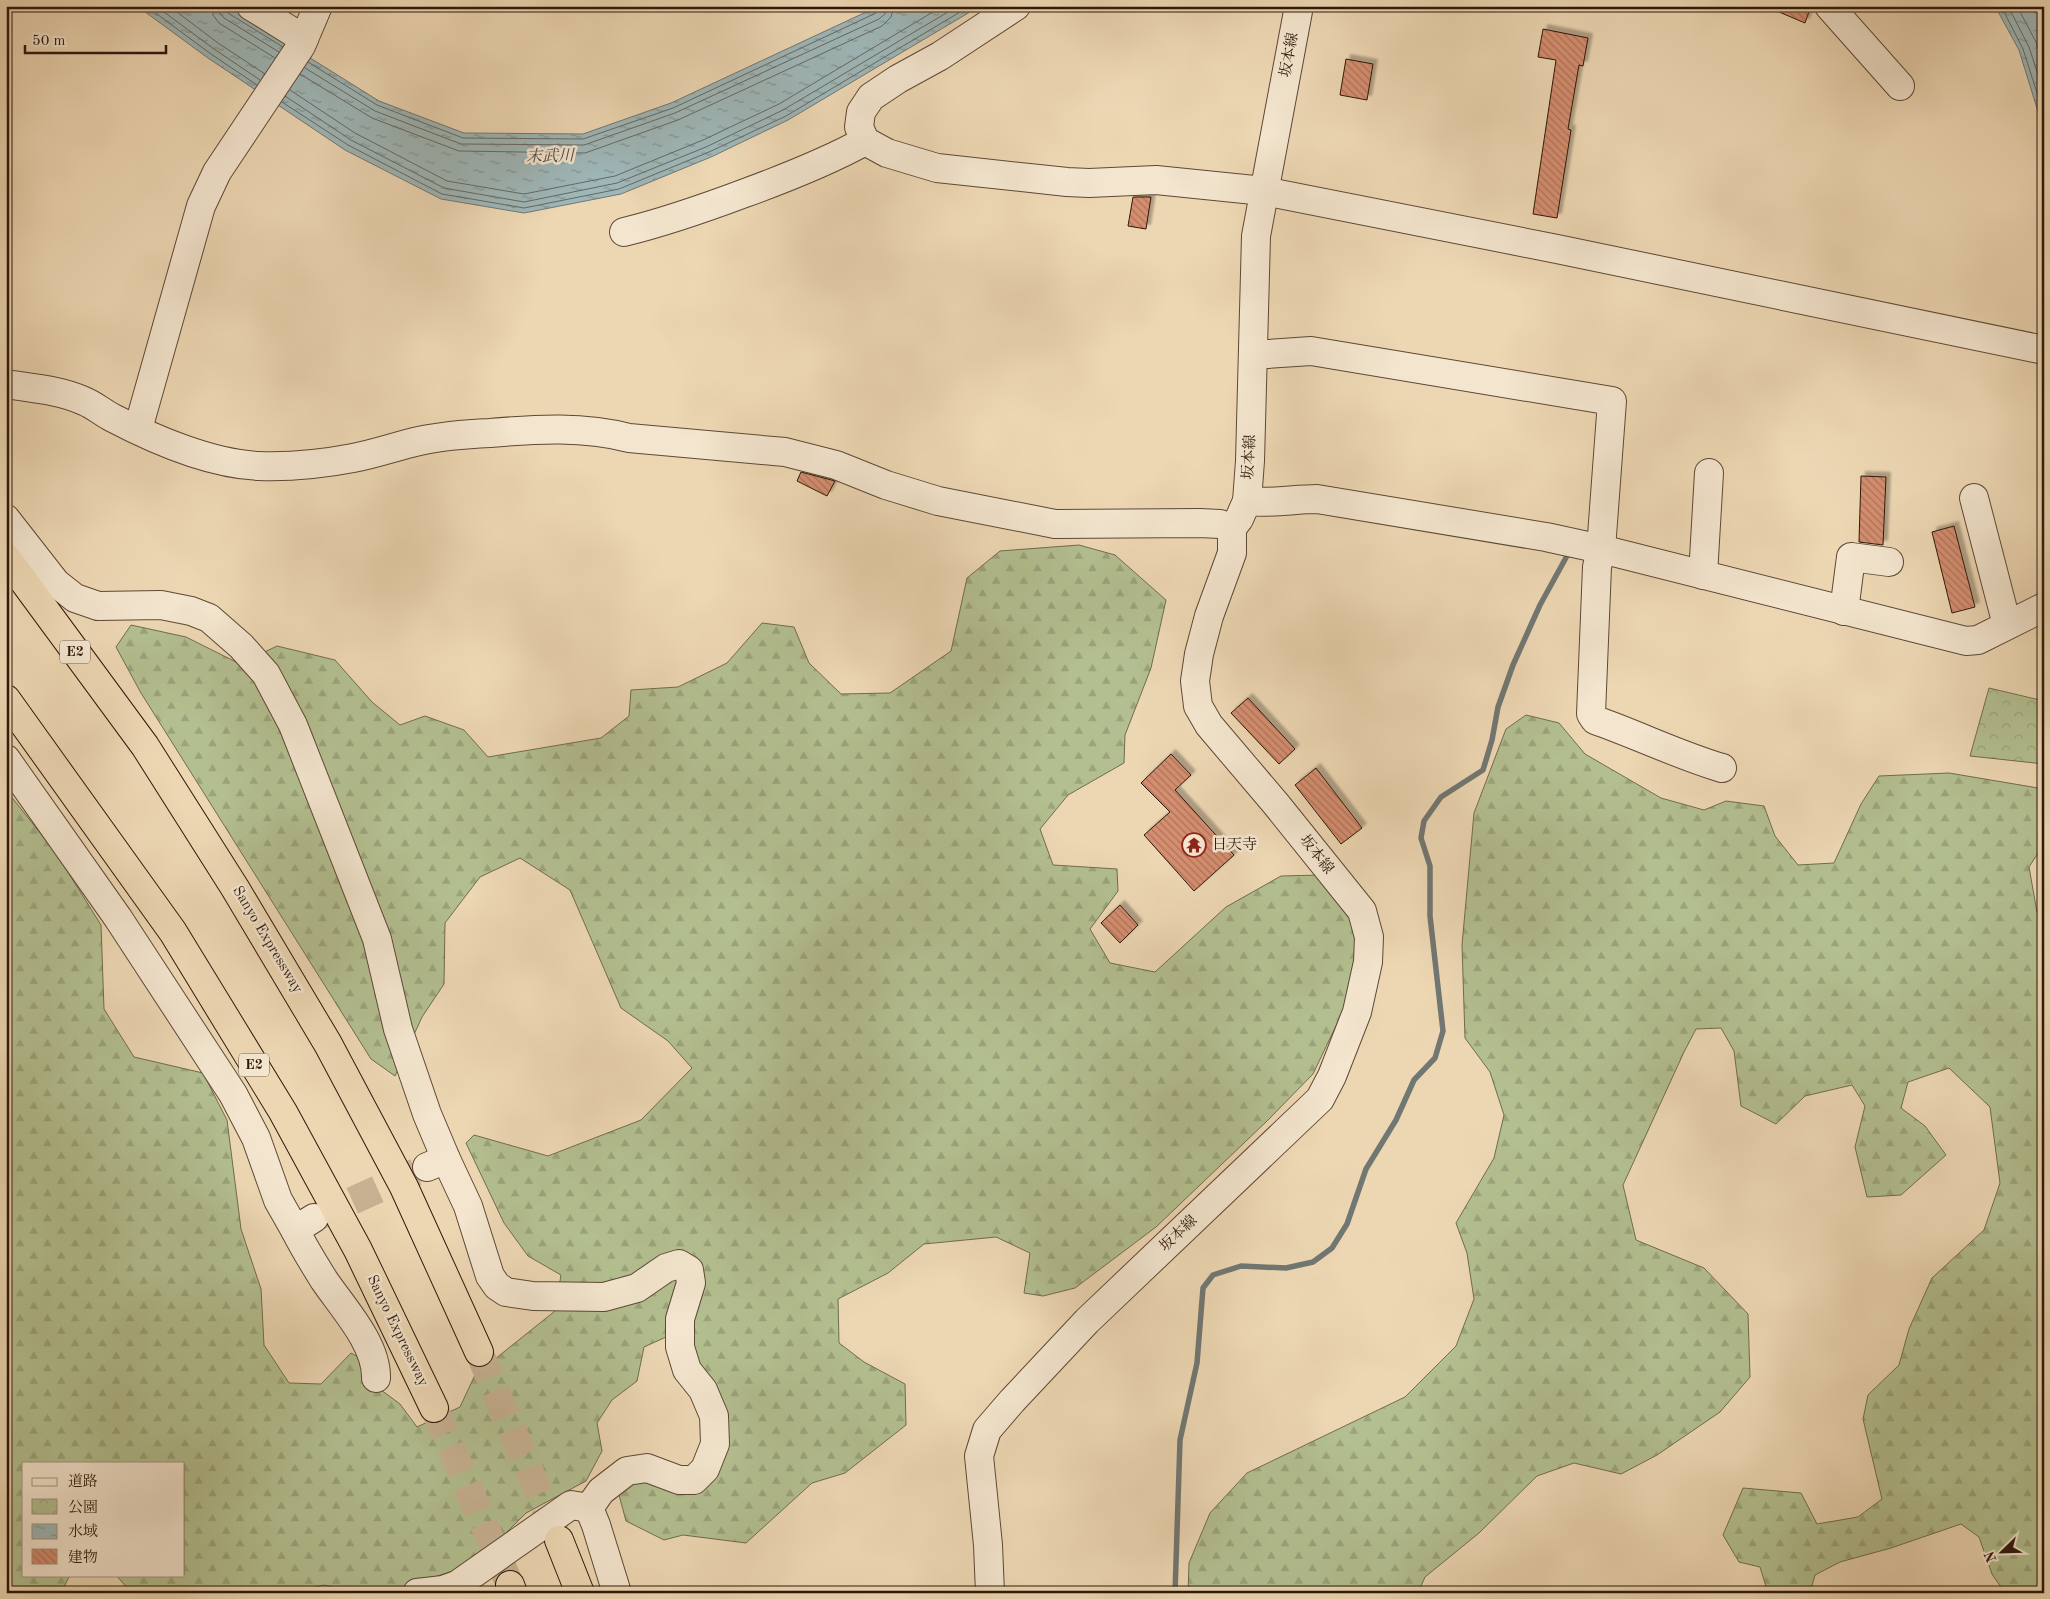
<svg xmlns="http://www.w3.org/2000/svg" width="2050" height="1599" viewBox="0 0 2050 1599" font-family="'Old Standard TT','Noto Serif JP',serif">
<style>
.forest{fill:url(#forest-firs);stroke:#706c4e}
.park{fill:url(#park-crowns);stroke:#706c4e}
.water{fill:url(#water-ripples);stroke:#717773}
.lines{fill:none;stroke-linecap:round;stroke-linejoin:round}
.shore{stroke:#666862;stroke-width:1}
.stream{stroke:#717773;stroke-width:5.5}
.building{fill:url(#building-back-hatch);stroke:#2e180b;filter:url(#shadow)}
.minor-tunnel{stroke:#c7b191;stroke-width:28;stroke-dasharray:28 14;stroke-linecap:butt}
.highway-tunnel{stroke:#c7b191;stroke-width:28;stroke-dasharray:28 14;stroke-linecap:butt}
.minor-casing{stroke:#5e4835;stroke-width:30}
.highway-casing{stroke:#2e180b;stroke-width:30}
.minor{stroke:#f3e5ce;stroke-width:28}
.highway{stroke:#edd7b3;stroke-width:28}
.labels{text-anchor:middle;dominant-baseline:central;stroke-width:5;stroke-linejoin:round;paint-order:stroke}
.shield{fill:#f3e5ce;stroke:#695646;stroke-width:1}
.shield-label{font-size:14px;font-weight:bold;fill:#2e180b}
.street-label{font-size:15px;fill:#2e180b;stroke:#f3e5ce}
.poi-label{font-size:15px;fill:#2e180b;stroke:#f3e5ce;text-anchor:start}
.water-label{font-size:16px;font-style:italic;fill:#50483f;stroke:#f3e5ce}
</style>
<defs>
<pattern id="forest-firs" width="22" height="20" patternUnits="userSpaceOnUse" patternTransform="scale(1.25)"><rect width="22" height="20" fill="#b3bf90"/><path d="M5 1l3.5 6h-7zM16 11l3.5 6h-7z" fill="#9aa37b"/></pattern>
<pattern id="park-crowns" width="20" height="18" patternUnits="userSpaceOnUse" patternTransform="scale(1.25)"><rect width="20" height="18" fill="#b3bf90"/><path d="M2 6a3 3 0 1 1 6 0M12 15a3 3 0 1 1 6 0" fill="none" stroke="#9aa37b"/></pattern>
<pattern id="water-ripples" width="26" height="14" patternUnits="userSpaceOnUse" patternTransform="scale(1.25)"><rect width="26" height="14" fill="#9eb7b8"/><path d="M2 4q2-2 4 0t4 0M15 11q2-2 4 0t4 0" fill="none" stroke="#819494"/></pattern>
<pattern id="building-back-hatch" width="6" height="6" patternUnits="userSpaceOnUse" patternTransform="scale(1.25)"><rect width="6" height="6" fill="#d58e70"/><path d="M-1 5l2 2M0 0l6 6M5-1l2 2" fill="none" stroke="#ad735a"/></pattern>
<filter id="shadow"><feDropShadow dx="4.5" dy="-4.5" stdDeviation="1" flood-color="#0004"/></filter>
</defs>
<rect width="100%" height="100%" fill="#edd7b3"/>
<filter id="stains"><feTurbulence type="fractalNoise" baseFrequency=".004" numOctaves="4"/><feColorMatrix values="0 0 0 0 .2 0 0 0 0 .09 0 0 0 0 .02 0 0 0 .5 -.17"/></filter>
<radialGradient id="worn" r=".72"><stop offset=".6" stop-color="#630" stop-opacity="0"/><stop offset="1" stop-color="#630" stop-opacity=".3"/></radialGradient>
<!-- forest -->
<g class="forest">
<path d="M1079,545L1115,555L1166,600L1151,668L1125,735L1124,763L1068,795L1040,829L1053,865L1117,869L1118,891L1090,929L1110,963L1155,972L1226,907L1281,876L1322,875L1353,921L1358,957L1345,1007L1313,1074L1267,1121L1156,1227L1075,1288L1043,1296L1024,1293L1030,1253L996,1237L924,1244L888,1273L838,1299L839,1343L864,1362L905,1384L906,1425L845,1473L812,1483L746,1543L683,1535L664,1540L626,1521L619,1495L633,1477L713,1475L693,1367L666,1337L644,1347L637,1381L612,1400L597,1423L602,1451L586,1481L526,1513L501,1538L465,1567L386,1593H353L324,1585L292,1593H135L129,1590L116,1575H184V1463H24V1575H70L61,1593H6V790L56,853L101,925L104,1009L134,1057L203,1073L227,1120L241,1229L261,1289L264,1345L289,1383L321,1384L351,1353L365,1361L377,1387L400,1404L417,1427L460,1407L475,1375L555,1311L561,1275L528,1256L504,1223L466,1143L474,1135L548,1156L641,1120L692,1068L668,1041L621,1008L570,890L520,858L480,877L445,923L444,984L422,1017L395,1076L371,1059L141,693L116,647L131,625L186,637L240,664L277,646L335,660L372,702L400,725L425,716L464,730L488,757L601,738L629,716L631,690L678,687L727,663L762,623L794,627L809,663L841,694L890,693L951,651L967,578L1000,551Z"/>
<path d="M1526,715L1559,723L1585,754L1661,798L1704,810L1726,801L1764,806L1775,836L1798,865L1834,863L1861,804L1879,776L1949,773L2044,789V844L2029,867L2037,912L2044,917V1593H2005L1992,1574L1979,1537L1961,1524L1891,1548L1840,1562L1815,1575L1810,1593H1768L1760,1567L1739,1562L1723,1535L1743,1488L1801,1493L1817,1524L1858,1517L1882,1499L1863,1419L1868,1395L1899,1365L1909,1329L1932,1278L1984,1230L2000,1183L1990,1107L1949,1068L1908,1082L1901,1108L1925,1126L1946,1155L1901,1195L1867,1197L1855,1147L1865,1106L1852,1085L1805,1096L1776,1124L1741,1106L1734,1051L1721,1028L1696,1029L1684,1052L1623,1185L1636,1240L1704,1268L1748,1314L1750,1377L1720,1412L1657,1455L1621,1474L1574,1463L1537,1476L1479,1533L1425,1577L1418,1593H1188L1189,1563L1210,1513L1247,1473L1405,1397L1456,1346L1474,1299L1467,1253L1456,1223L1494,1158L1504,1115L1490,1072L1465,1038L1462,945L1474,813L1506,729Z"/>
</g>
<!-- park -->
<path class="park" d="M1989,688L2044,701V764L1970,756Z"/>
<!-- water -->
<g class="water">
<path d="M137,6H227L379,101L464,133L583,134L671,103L879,6H980L788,120L711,157L621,194L524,213L441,199L345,150L208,58Z"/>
<path d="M1995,6H2044V131L2019,50Z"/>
</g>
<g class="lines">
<!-- shore -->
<g class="shore">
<path d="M146,6L211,54L257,85"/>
<path d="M156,6L214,49L260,80"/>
<path d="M169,6L218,43L265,74"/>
<path d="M212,6L213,15L219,23L275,58"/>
<path d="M219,6L220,13L224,18L279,52"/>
<path d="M225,6L228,13L283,47"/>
<path d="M2001,6L2023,49L2044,115"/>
<path d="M2008,6L2029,47L2044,93"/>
<path d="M2017,6L2036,42L2044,68"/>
<path d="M308,62L377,105L463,138L583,139L673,108L876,13L880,6"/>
<path d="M305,68L375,111L461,144L584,145L675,113L879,19L885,14L886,6"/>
<path d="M300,74L372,118L459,151L585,153L678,120L882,26L891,17L894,6"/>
<path d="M290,90L355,133L447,181L524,194L615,176L703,140L779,104L943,6"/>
<path d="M285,96L351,140L444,188L524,202L617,183L706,147L783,110L958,6"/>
<path d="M282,102L348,145L442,194L524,208L619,189L709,152L786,116L970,6"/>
</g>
<!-- stream -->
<path class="stream" d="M1175,1593L1180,1440L1197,1363L1203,1288L1213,1275L1241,1266L1286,1268L1313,1262L1332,1248L1347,1224L1366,1169L1396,1120L1414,1080L1435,1058L1443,1031L1430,916V866L1421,838L1424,821L1441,797L1483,770L1492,740L1498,707L1513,665L1540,605L1568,554L1573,555"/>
</g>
<!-- building -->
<g class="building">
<path d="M1765,6H1811L1805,23Z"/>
<path d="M1543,29L1588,38L1583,66L1579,65L1568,129L1571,130L1557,218L1533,214L1556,60L1538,57Z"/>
<path d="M1346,59L1373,64L1367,100L1340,95Z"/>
<path d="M1133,197H1151L1146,229L1128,226Z"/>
<path d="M801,472L835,481L827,496L797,481Z"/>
<path d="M1861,476L1886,477L1883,545L1859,542Z"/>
<path d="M1954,526L1975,607L1952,613L1932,532Z"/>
<path d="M1248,698L1295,749L1279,764L1231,713Z"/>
<path d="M1171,754L1191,775L1175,790L1234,855L1194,891L1144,835L1170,812L1141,783Z"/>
<path d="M1316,768L1362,828L1341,844L1295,785Z"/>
<path d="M1120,905L1138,925L1120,943L1101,923Z"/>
</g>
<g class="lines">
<!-- minor-tunnel -->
<path class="minor-tunnel" d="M314,1218L427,1167"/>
<!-- highway-tunnel -->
<g class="highway-tunnel">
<path d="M479,1352L559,1540"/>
<path d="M434,1408L510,1585"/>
</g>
<!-- minor casing -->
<g class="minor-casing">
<g id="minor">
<path d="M251,6L304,39"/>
<path d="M1016,6L940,56L898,79L871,97L861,112L859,127L865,141L887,153L937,168L1067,182L1089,183L1156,180L1264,191L1557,249L2044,350"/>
<path d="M1829,6L1900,86"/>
<path d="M624,232C665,222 705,208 745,193C786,178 827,162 865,141"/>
<path d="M1253,355L1311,351L1612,401L1601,549L1597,567L1591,714L1595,720C1638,735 1678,755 1722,768"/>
<path d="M6,384C31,388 60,390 84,401C94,405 103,413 113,418C155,440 212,464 259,466C291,467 322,464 353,458C375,454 397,446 419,441C442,436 467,434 490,433C536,429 584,426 629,438L785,452L836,465L886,485L938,501L1055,524L1200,523L1220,524L1232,528"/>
<path d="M138,429L201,206L217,172L301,46L318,6"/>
<path d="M1974,498L2007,625"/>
<path d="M1247,501C1270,504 1294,499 1317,499L1546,537L1601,549L1966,641L1978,640L2044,607"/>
<path d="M6,519L56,583L75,598L98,606L161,605L191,611L209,618L241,646L266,674L293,725L377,939L398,1029L427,1114L446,1159"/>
<path d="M1703,575L1709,473"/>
<path d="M1844,611L1851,557L1889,562"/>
<path d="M6,759L118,918L233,1094L256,1138L278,1200L295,1230"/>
<path d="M427,1167L446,1159L468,1206L490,1276L497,1286L506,1292L533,1296L604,1297L637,1288L666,1268L679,1264L689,1270L691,1283L680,1319V1347L687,1370L703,1390L714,1416L715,1444L705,1469L694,1480H679L647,1468L627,1471L601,1491L589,1508"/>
<path d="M314,1218L295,1230C304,1248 314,1264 324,1280C343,1308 377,1344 376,1378"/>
<path d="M417,1593L443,1590L457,1585L571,1505L589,1508L596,1525L617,1593"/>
<path d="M990,1593L988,1545L979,1456L987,1430L1012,1401L1087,1321L1320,1099L1332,1076L1357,1012L1368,962L1369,937L1362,911L1276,804L1209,725L1198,706L1195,681L1199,654L1209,616L1232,553V528L1239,519L1247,501L1250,461L1256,236L1299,6"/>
</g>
</g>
<!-- highway casing -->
<g class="highway-casing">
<g id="highway">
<path d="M6,557L145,746L235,888L328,1044L404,1187L479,1352"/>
<path d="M6,699L173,932L283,1112L358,1250L434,1408"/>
<path d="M559,1540L580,1593"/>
<path d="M510,1585L513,1593"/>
</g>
</g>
<!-- minor -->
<use href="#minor" class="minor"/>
<!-- highway -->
<use href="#highway" class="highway"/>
</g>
<!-- icons -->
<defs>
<g id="temple-ring" transform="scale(1.25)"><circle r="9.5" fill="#f3e5ce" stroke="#8f2418" stroke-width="1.5"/><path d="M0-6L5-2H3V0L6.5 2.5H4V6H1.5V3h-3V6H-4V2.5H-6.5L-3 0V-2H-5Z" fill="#8f2418"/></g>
</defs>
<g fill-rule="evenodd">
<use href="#temple-ring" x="1194" y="845"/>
</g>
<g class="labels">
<!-- shield labels -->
<g class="shield">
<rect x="60" y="640.5" width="30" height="23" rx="4"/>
<rect x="239" y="1053.5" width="30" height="23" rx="4"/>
</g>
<g class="shield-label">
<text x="75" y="652">E2</text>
<text x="254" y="1065">E2</text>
</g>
<!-- street labels -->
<g class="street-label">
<text transform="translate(1290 55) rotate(-79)">坂本線</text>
<text transform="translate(1250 457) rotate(-87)">坂本線</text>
<text transform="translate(1316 855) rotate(52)">坂本線</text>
<text transform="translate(267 940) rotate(59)">Sanyo Expressway</text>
<text transform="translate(1179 1234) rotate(-43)">坂本線</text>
<text transform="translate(397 1331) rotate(64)">Sanyo Expressway</text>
</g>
<!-- poi labels -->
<g class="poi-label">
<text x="1212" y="845">日天寺</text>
</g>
<!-- water labels -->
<g class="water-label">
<text transform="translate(550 157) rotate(-1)">末武川</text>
</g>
</g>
<!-- margin -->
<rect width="2050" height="1599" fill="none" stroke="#edd7b3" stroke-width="25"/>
<rect x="8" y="8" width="2035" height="1584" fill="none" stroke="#2e180b" stroke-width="2.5"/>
<rect x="12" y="12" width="2025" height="1574" fill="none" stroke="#2e180b"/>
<!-- legend -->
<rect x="22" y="1462" width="162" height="115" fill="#f3e5ce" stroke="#a49380"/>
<rect x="32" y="1478" width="25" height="8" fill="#f3e5ce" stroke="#a49380"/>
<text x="68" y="1486" font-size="15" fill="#2e180b">道路</text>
<rect x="32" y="1499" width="25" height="15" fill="url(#park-crowns)" stroke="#a49380"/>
<text x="68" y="1512" font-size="15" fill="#2e180b">公園</text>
<rect x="32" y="1524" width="25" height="15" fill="url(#water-ripples)" stroke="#a49380"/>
<text x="68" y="1536" font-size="15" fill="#2e180b">水域</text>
<rect x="32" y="1549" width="25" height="15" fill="url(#building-back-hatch)" stroke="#a49380"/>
<text x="68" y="1562" font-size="15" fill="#2e180b">建物</text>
<!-- north arrow -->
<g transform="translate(2002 1552) rotate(247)" stroke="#f3e5ce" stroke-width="4" paint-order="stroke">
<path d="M0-4L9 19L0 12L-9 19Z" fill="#2e180b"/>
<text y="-8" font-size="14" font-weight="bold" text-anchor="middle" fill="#2e180b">N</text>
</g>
<!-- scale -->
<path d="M25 45v8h141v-8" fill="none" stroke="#2e180b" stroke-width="2.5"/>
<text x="32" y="45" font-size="15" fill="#2e180b" stroke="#f3e5ce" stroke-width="4" paint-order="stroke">50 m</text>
<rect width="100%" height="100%" filter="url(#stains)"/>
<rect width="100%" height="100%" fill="url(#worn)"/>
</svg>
